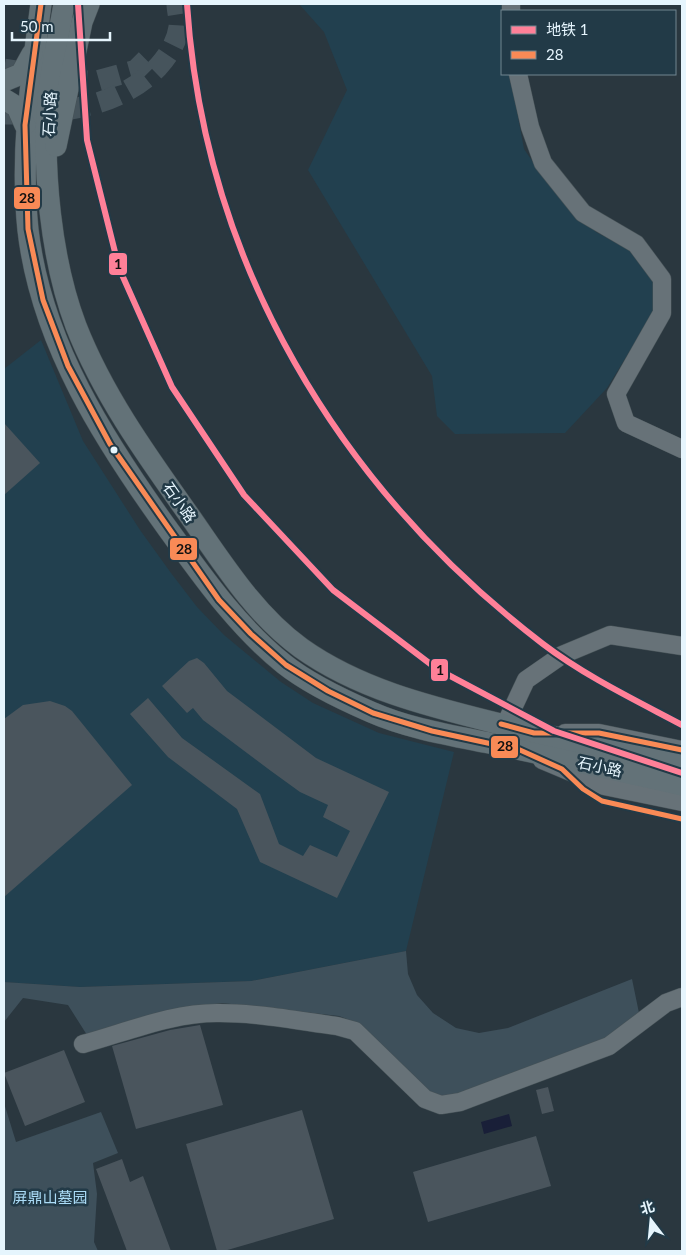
<svg xmlns="http://www.w3.org/2000/svg" width="686" height="1255" viewBox="0 0 686 1255" font-family="Lato,'Noto Sans SC',sans-serif">
<style>
.built{fill:#22404f}
.green{fill:#3e505b}
.water{fill:#191f38}
.building{fill:#4a555d}
.lines{fill:none;stroke-linecap:round;stroke-linejoin:round}
.major-tunnel{stroke:#46545c;stroke-width:21;stroke-dasharray:21 11;stroke-linecap:butt}
.minor-casing{stroke:#465257;stroke-width:19}
.major-casing{stroke:#465257;stroke-width:22}
.minor{stroke:#677278;stroke-width:18}
.major{stroke:#637278;stroke-width:21}
.bus-1-casing{stroke:#223a47;stroke-width:9}
.bus-1{stroke:#f98a56;stroke-width:5}
.metro-1-casing{stroke:#223a47;stroke-width:10}
.metro-1{stroke:#ff8098;stroke-width:6}
.bus-dot{fill:#e6f5fd;stroke:#223a47;stroke-width:2}
.labels{text-anchor:middle;dominant-baseline:central;stroke-width:5;stroke-linejoin:round;paint-order:stroke}
.street-label{font-size:15px;fill:#e6f5fd;stroke:#223a47}
.park-label{font-size:15px;fill:#abdcf7;stroke:#223a47}
.line-badge{stroke:#223a47;stroke-width:2}
.pale-badge-label{font-size:14px;text-anchor:middle;font-weight:bold;fill:#111}
</style>
<rect width="100%" height="100%" fill="#2a373f"/>
<!-- built -->
<g class="built">
<path d="M299,4H502V74H510L524,149L548,184L596,232L633,252L655,282L657,307L607,388L565,433L455,434L437,416L432,376L308,170L347,90L324,32Z"/>
<path d="M41,340L83,441L140,530L171,573L197,607L224,635L281,682L313,703L379,733L454,752L406,951L251,981L80,987L4,982V369Z"/>
</g>
<!-- green -->
<g class="green">
<path d="M406,951L408,974L417,995L433,1013L456,1028L479,1033L508,1028L632,979L639,1013L605,1039L460,1097H442L428,1091L360,1024L339,1016L222,1003L162,1012L87,1035L68,1005L23,998L4,1022V982L80,987L251,981Z"/>
<path d="M4,1103L16,1142L101,1112L118,1153L93,1163L97,1194L94,1242L98,1251H4Z"/>
</g>
<!-- water -->
<path class="water" d="M509,1114L512,1126L484,1134L481,1122Z"/>
<!-- building -->
<g class="building">
<path d="M4,423L40,463L4,495Z"/>
<path d="M197,658L204,663L227,691L316,758L389,792L337,898L260,862L237,809L168,757L130,714L148,698L182,738L260,794L279,844L303,856L310,845L337,857L350,831L323,817L328,805L300,792L271,771L203,720L193,708L187,713L162,686L189,661Z"/>
<path d="M50,701L65,706L72,711L132,785L4,897V719L23,705Z"/>
<path d="M200,1025L223,1105L136,1129L112,1046L170,1030Z"/>
<path d="M64,1050L85,1102L25,1126L4,1073Z"/>
<path d="M548,1087L554,1111L542,1114L536,1090Z"/>
<path d="M302,1110L334,1219L224,1251H217L186,1144Z"/>
<path d="M536,1136L551,1186L428,1222L413,1172Z"/>
<path d="M122,1159L130,1182L143,1176L171,1251H127L96,1169Z"/>
</g>
<g class="lines">
<!-- major-tunnel -->
<g class="major-tunnel">
<path d="M4,69L77,81H97L136,70L154,52"/>
<path d="M4,114C58,114 119,108 158,67C168,56 177,42 179,27C180,20 177,11 177,4"/>
</g>
<!-- minor casing -->
<g class="minor-casing">
<g id="minor">
<path d="M511,11V4"/>
<path d="M518,74L530,127L543,163L583,213L636,244L662,279V313L616,394L626,423L682,449"/>
<path d="M505,725L526,680L562,655L610,635L682,646"/>
<path d="M565,733H599L682,750"/>
<path d="M542,760L604,786L682,802"/>
<path d="M83,1044C127,1032 174,1012 220,1013C259,1013 299,1021 337,1026L355,1031L425,1099L441,1105L460,1102L609,1046L666,1003L682,997"/>
</g>
</g>
<!-- major casing -->
<g class="major-casing">
<g id="major">
<path d="M41,4C31,79 20,154 28,230C41,343 105,442 170,532C205,580 238,627 284,664C309,684 341,699 371,712C407,728 449,735 489,743C553,757 618,770 682,785"/>
<path d="M64,4C59,35 51,67 48,98C42,169 51,260 76,326C103,395 147,456 189,515C222,562 254,614 301,648C360,690 432,707 500,724C561,739 621,751 682,764"/>
<path d="M4,81L21,74L32,54"/>
<path d="M4,99L17,107L25,125"/>
<path d="M56,146L82,22L89,4"/>
</g>
</g>
<!-- minor -->
<use href="#minor" class="minor"/>
<!-- major -->
<use href="#major" class="major"/>
<!-- bus-1 casing -->
<g class="bus-1-casing">
<g id="bus-1">
<path d="M41,4L25,125L28,229L43,300L68,366L110,444L219,600L251,634L286,665L328,691L373,713L432,731L520,750L562,769L583,789L602,801L682,819"/>
<path d="M501,724L534,733H599L682,750"/>
</g>
</g>
<!-- bus-1 -->
<use href="#bus-1" class="bus-1"/>
<!-- metro-1 casing -->
<g class="metro-1-casing">
<g id="metro-1">
<path d="M78,4L87,140L119,268L172,387L244,495L333,590L437,669L554,731L682,773"/>
<path d="M187,4C204,263 338,487 543,644C585,676 635,700 682,725"/>
</g>
</g>
<!-- metro-1 -->
<use href="#metro-1" class="metro-1"/>
</g>
<!-- markers -->
<circle class="bus-dot" cx="114" cy="450" r="4.5"/>
<g class="labels">
<!-- street labels -->
<g class="street-label">
<text transform="translate(49 114) rotate(-87)">石小路</text>
<text transform="translate(180 502) rotate(55)">石小路</text>
<text transform="translate(600 766) rotate(12)">石小路</text>
</g>
<!-- park labels -->
<g class="park-label">
<text x="50" y="1197">屏鼎山墓园</text>
</g>
</g>
<g class="line-badge">
<rect x="13" y="186" width="28" height="24" rx="5" fill="#f98a56"/>
<rect x="108" y="252" width="20" height="24" rx="5" fill="#ff8098"/>
<rect x="169" y="537" width="29" height="24" rx="5" fill="#f98a56"/>
<rect x="430" y="658" width="19" height="24" rx="5" fill="#ff8098"/>
<rect x="490" y="735" width="29" height="24" rx="5" fill="#f98a56"/>
</g>
<g class="pale-badge-label">
<text x="27" y="203">28</text>
<text x="118" y="269">1</text>
<text x="184" y="554">28</text>
<text x="440" y="675">1</text>
<text x="505" y="751">28</text>
</g>
<!-- border -->
<rect width="686" height="1255" fill="none" stroke="#e6f5fd" stroke-width="10"/>
<!-- legend -->
<rect x="501" y="10" width="175" height="65" fill="#223a47" stroke="#708590"/>
<rect x="511" y="26" width="25" height="8" fill="#ff8098" stroke="#708590"/>
<text x="546" y="35" font-size="15" fill="#e6f5fd">地铁 1</text>
<rect x="511" y="51" width="25" height="8" fill="#f98a56" stroke="#708590"/>
<text x="546" y="60" font-size="15" fill="#e6f5fd">28</text>
<!-- north arrow -->
<g transform="translate(651 1220) rotate(344)" stroke="#223a47" stroke-width="4" paint-order="stroke">
<path d="M0-4L9 19L0 12L-9 19Z" fill="#e6f5fd"/>
<text y="-8" font-size="14" font-weight="bold" text-anchor="middle" fill="#e6f5fd">北</text>
</g>
<!-- scale -->
<path d="M12 32v8h98v-8" fill="none" stroke="#e6f5fd" stroke-width="2.5"/>
<text x="20" y="32" font-size="15" fill="#e6f5fd" stroke="#223a47" stroke-width="4" paint-order="stroke">50 m</text>
</svg>
